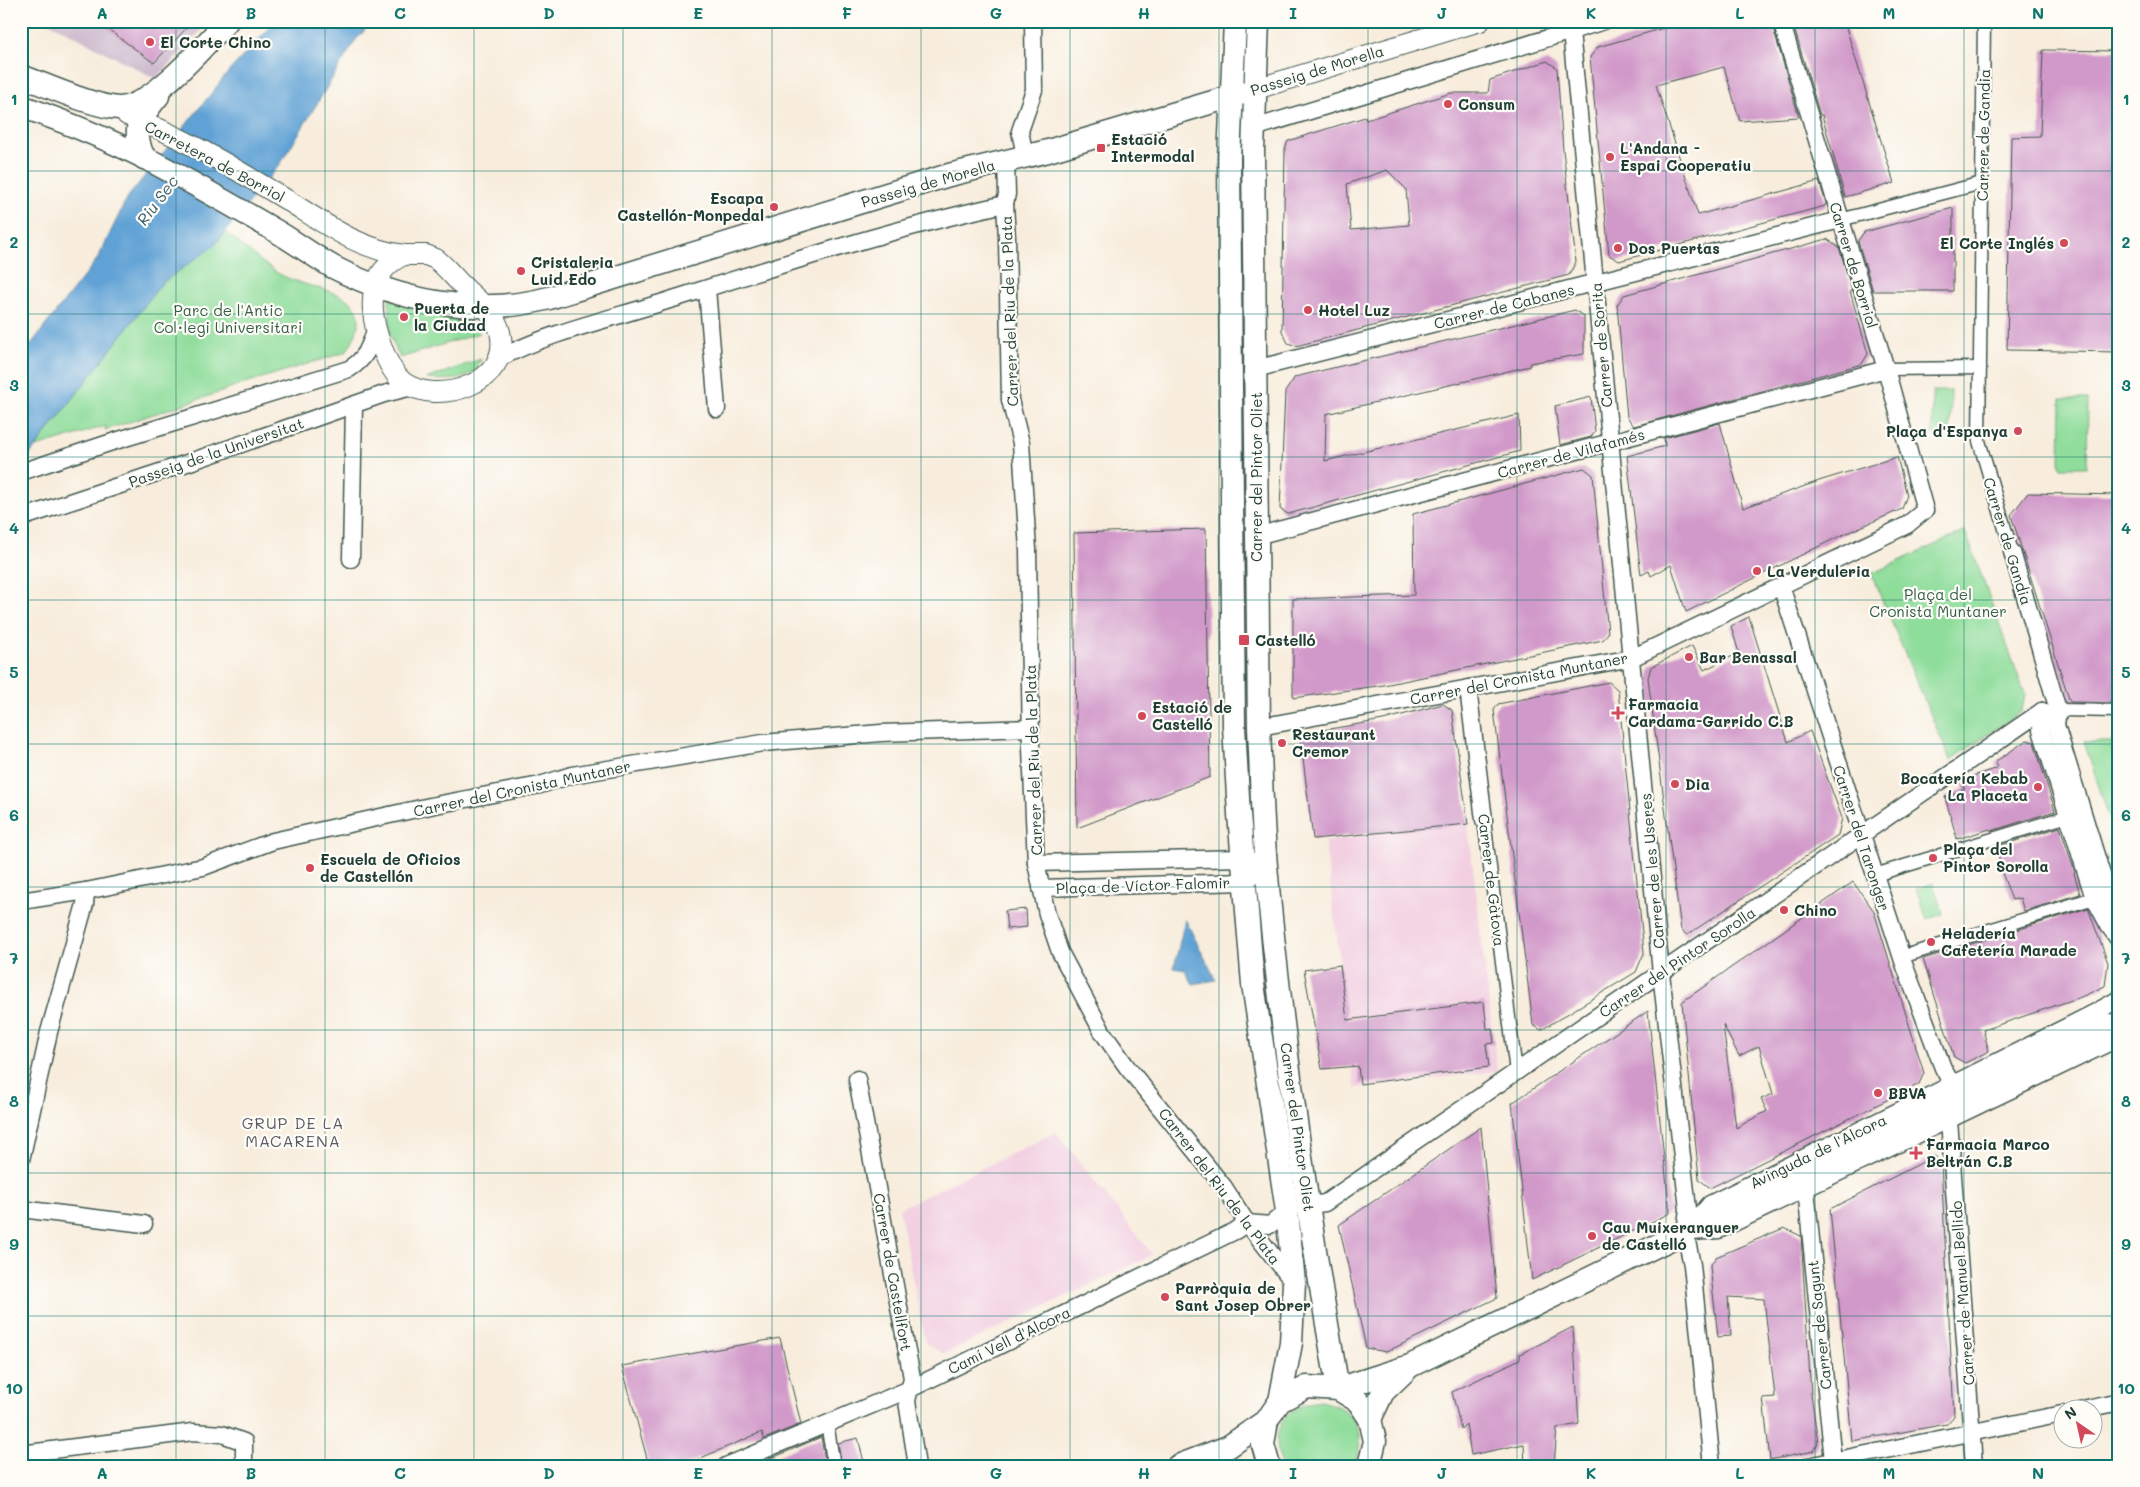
<svg xmlns="http://www.w3.org/2000/svg" width="2140" height="1487" viewBox="0 0 2140 1487" font-family="Mali,sans-serif">
<style>
.built{fill:#f2cfe1}
.industrial{fill:#cfbdcf}
.green{fill:#8fdd9b;stroke:#578d68}
.water{fill:#61a2d5;stroke:#407084}
.building{fill:#d199c9;fill-rule:evenodd}
.lines{fill:none;stroke-linecap:round;stroke-linejoin:round}
.pedestrian-casing{stroke:#40574d;stroke-width:15}
.minor-casing{stroke:#40574d;stroke-width:19}
.tertiary-casing{stroke:#40574d;stroke-width:22}
.secondary-casing{stroke:#40574d;stroke-width:25}
.pedestrian{stroke:#fff;stroke-width:12}
.minor{stroke:#fff;stroke-width:16}
.tertiary{stroke:#fff;stroke-width:20}
.secondary{stroke:#fff;stroke-width:22}
.grid{fill:none;stroke:#0f766e;stroke-width:1;stroke-opacity:0.55}
.poi-dot{fill:#d1495b;stroke:#fdfcf7;stroke-width:2}
.labels{text-anchor:middle;dominant-baseline:central;stroke-width:4.5;stroke-linejoin:round;paint-order:stroke}
.poi-label{font-size:15px;font-weight:bold;fill:#1f3d34;stroke:#fdfcf7;text-anchor:start}
.street-label{font-size:15px;fill:#1f3d34;stroke:#fdfcf7}
.park-label{font-size:15px;fill:#355d49;stroke:#fdfcf7}
.water-label{font-size:16px;font-style:italic;fill:#36606c;stroke:#fdfcf7}
.neighbourhood-label{font-size:16px;letter-spacing:1px;fill:#5d5d68;stroke:#fdfcf7}
.neatline{fill:none;stroke:#0f766e;stroke-width:2}
.grid-label{font-size:16px;text-anchor:middle;font-weight:bold;fill:#0f766e}
</style>
<rect width="100%" height="100%" fill="#fdfcf7"/>
<filter id="ink" filterUnits="userSpaceOnUse"><feTurbulence type="fractalNoise" baseFrequency=".02" numOctaves="2"/><feDisplacementMap in="SourceGraphic" scale="10" xChannelSelector="R" yChannelSelector="G"/><feConvolveMatrix kernelMatrix="1 2 1 2 8 2 1 2 1" color-interpolation-filters="sRGB"/></filter>
<filter id="wash" filterUnits="userSpaceOnUse"><feTurbulence type="fractalNoise" baseFrequency=".0096" numOctaves="4" result="noise"/><feDisplacementMap in="SourceGraphic" scale="20" xChannelSelector="R" yChannelSelector="G"/><feGaussianBlur stdDeviation="1.12" result="paint"/><feColorMatrix in="noise" values="0 0 0 0 0 0 0 0 0 0 0 0 0 0 0 0 0 1.4 0 .05"/><feComposite in="paint" operator="in"/></filter>
<g filter="url(#wash)">
<rect width="100%" height="100%" fill="#f8eddd"/>
<!-- built -->
<g class="built">
<path d="M1468,824L1497,1071L1355,1088L1325,842L1399,830Z"/>
<path d="M1056,1132L1153,1255L944,1354L925,1343L899,1209Z"/>
</g>
<!-- industrial -->
<path class="industrial" d="M46,21H210L156,79Z"/>
<!-- green -->
<g class="green">
<path d="M225,232C242,245 258,260 276,272C314,296 389,286 346,352L226,389L224,391L105,430L106,426L36,447L162,283L213,246Z"/>
<path d="M389,299L465,316L480,333L400,358L390,335Z"/>
<path d="M481,359C474,383 447,380 426,379Z"/>
<path d="M1933,391H1951L1950,434H1932Z"/>
<path d="M2061,399H2088L2087,467H2060Z"/>
<path d="M1965,531L2025,694L2022,711L1950,760L1871,574Z"/>
<path d="M2084,742H2119V847Z"/>
<path d="M1933,883L1943,914L1927,919L1916,889Z"/>
<path d="M1320,1401C1353,1406 1371,1434 1354,1466H1283C1267,1433 1284,1405 1320,1401Z"/>
</g>
<!-- water -->
<g class="water">
<path d="M276,21H373L355,41L281,163L214,246L162,283L21,466V357L98,258L127,198L230,70Z"/>
<path d="M1185,919L1216,980L1193,984L1185,970L1174,968Z"/>
</g>
<g id="blocks">
<!-- building -->
<g class="building">
<path d="M97,21H193L154,63Z"/>
<path d="M1688,21H1771L1799,117L1740,121L1724,67L1656,85L1698,215L1819,181L1826,203L1825,206L1619,261L1609,255L1590,57L1598,47Z"/>
<path d="M1792,21H1844L1894,183L1845,197L1822,115H1820Z"/>
<path d="M2043,50L2119,51V352L2007,350L2011,137L2040,136Z"/>
<path d="M1547,61L1557,68L1563,150L1576,262L1569,275L1296,346L1288,343L1282,331L1285,149L1288,141L1365,117L1366,120L1451,93H1488L1490,80ZM1387,170L1406,189L1409,225L1351,230L1347,184Z"/>
<path d="M1953,208V291H1873L1858,241L1864,232Z"/>
<path d="M1827,239L1839,247L1852,291H1850L1868,354L1862,364L1634,426L1627,417L1617,305L1624,295Z"/>
<path d="M1575,310L1584,316V354L1530,363V366L1326,414L1325,461L1519,415L1520,451L1288,514L1280,509L1285,392L1295,377Z"/>
<path d="M1591,397L1595,431L1591,437L1560,445L1555,406Z"/>
<path d="M1720,423L1743,508L1822,480L1897,457L1907,495L1902,509L1840,536L1686,612L1671,565L1651,576L1649,571L1641,575L1627,456L1665,446L1664,438Z"/>
<path d="M1584,468L1593,475L1608,633L1603,640L1384,685L1293,698V599L1414,595L1413,514Z"/>
<path d="M2028,493L2119,495V703L2070,702L2011,515Z"/>
<path d="M1206,529L1210,777L1077,828L1074,533Z"/>
<path d="M1749,617L1788,742L1810,731L1842,818L1838,835L1687,935L1681,930L1648,678L1651,667L1692,646L1704,670L1739,653L1731,626Z"/>
<path d="M1609,682L1618,690L1644,953L1636,972L1541,1030L1533,1025L1494,710L1498,704Z"/>
<path d="M1443,704L1452,710L1468,824L1313,839L1300,734L1383,720Z"/>
<path d="M2027,740L2034,742L2055,811L1991,831L1990,829L1957,839L1945,797L1964,789L1963,784L1971,782L1970,777L1997,768L1995,762Z"/>
<path d="M2060,827L2075,872L2074,873L2080,894L2024,911L2020,898L2012,900L1998,862H2000L1996,847Z"/>
<path d="M1853,882L1874,911L1924,1073L1919,1084L1710,1188L1699,1179L1682,1002ZM1723,1025L1739,1056L1759,1046L1773,1094L1761,1099L1767,1111L1736,1128Z"/>
<path d="M2088,908L2108,963L2105,986L2081,997L1983,1030L1989,1051L1965,1063L1954,1057L1923,959Z"/>
<path d="M1026,909L1027,927L1007,929L1005,911Z"/>
<path d="M1340,965L1347,1020L1484,1002L1487,1029L1492,1028L1494,1043L1486,1044L1489,1067L1360,1084L1358,1066L1322,1069L1304,970Z"/>
<path d="M1648,1011L1670,1213L1532,1280L1512,1103Z"/>
<path d="M1481,1127L1497,1298L1386,1352L1366,1348L1339,1225Z"/>
<path d="M1935,1156L1941,1163L1954,1416L1947,1424L1852,1441L1830,1209Z"/>
<path d="M1784,1228L1801,1236L1811,1394L1818,1443L1814,1451L1770,1460L1763,1398L1775,1397L1764,1299L1728,1297L1731,1336L1718,1337L1710,1266L1716,1257Z"/>
<path d="M1573,1327L1579,1424L1557,1428L1554,1466H1525L1524,1444L1471,1455L1466,1424L1461,1429L1452,1392L1520,1359V1354Z"/>
<path d="M780,1338L801,1424L764,1439L762,1432L682,1466H649L622,1366Z"/>
<path d="M821,1437L826,1466H772L770,1459Z"/>
<path d="M858,1438L865,1466H842L838,1443Z"/>
</g>
</g>
</g>
<g filter="url(#ink)">
<use href="#blocks" fill-opacity="0" stroke="#40574d" stroke-width="1"/>
<g class="lines">
<!-- pedestrian casing -->
<g class="pedestrian-casing">
<g id="pedestrian">
<path d="M1984,21L1979,441L2012,552"/>
<path d="M1840,220L1982,183"/>
<path d="M1886,369L1980,368"/>
<path d="M2058,710L2119,711"/>
<path d="M1484,820L1516,1072"/>
<path d="M1875,875L2068,816"/>
<path d="M1901,957L2094,898"/>
<path d="M827,1423L834,1466"/>
</g>
</g>
<!-- minor casing -->
<g class="minor-casing">
<g id="minor">
<path d="M1571,31L1661,973L1688,1209L1685,1232L1692,1265L1712,1466"/>
<path d="M1254,128L1604,21"/>
<path d="M1025,156L1020,131L1034,90L1033,21"/>
<path d="M1006,160L1007,194L1005,204L1007,238L1010,400L1021,443L1028,550L1031,748L1036,863L1047,914L1060,952L1103,1033L1127,1067L1224,1187L1247,1223L1294,1283"/>
<path d="M707,289L717,409"/>
<path d="M498,359C549,332 614,318 670,300C780,265 891,229 1005,204"/>
<path d="M1255,369L1840,220"/>
<path d="M21,472L109,443L349,369C366,359 370,346 376,328"/>
<path d="M21,518L187,463L384,394L412,387"/>
<path d="M1256,536L1886,369"/>
<path d="M2012,552L2058,710L2056,725"/>
<path d="M351,559L354,405"/>
<path d="M1781,586L1904,964L1943,1068L1949,1079L1955,1083"/>
<path d="M1468,688L1484,820"/>
<path d="M2042,711L2041,730L2094,898L2109,926L2119,940"/>
<path d="M2042,711L2056,725L2108,894L2119,912"/>
<path d="M1259,727L1632,658L1907,525L1925,510L1886,369L1781,21"/>
<path d="M1036,863L1242,858L1253,861"/>
<path d="M1041,888L1244,882L1266,865"/>
<path d="M21,901L86,891L203,867L273,841L430,806L540,785L572,775L763,743L881,733L1031,728"/>
<path d="M857,1079L912,1378L907,1401L917,1466"/>
<path d="M1949,1120L1974,1466"/>
<path d="M21,1160L49,1032L85,904L86,891"/>
<path d="M1806,1189L1833,1461"/>
<path d="M1309,1205L1325,1203L2042,711"/>
<path d="M21,1209L144,1224"/>
<path d="M1692,1225L1710,1204L1955,1083L2094,1013L2119,999"/>
<path d="M1692,1232L1719,1230L2119,1038"/>
<path d="M2083,1410L2119,1402"/>
<path d="M21,1454L193,1432L222,1434L244,1442V1466"/>
<path d="M726,1466L910,1389L1235,1231L1247,1223L1270,1225L1287,1211"/>
<path d="M1808,1466L2062,1414"/>
</g>
</g>
<!-- tertiary casing -->
<g class="tertiary-casing">
<g id="tertiary">
<path d="M1256,89L1480,21"/>
<path d="M127,115C181,136 232,167 282,197C322,221 356,249 404,255"/>
<path d="M404,255H426L436,259C445,266 452,275 460,283C474,298 495,311 500,332C513,383 437,407 403,382C387,369 374,330 373,310C371,285 381,265 404,255Z"/>
</g>
</g>
<!-- secondary casing -->
<g class="secondary-casing">
<g id="secondary">
<path d="M1235,21L1229,159L1234,726L1239,814L1253,984L1287,1211L1294,1283L1291,1343L1280,1401"/>
<path d="M1258,21L1253,151L1259,727C1261,773 1262,820 1266,866C1282,1041 1308,1216 1338,1389"/>
<path d="M21,76C46,85 94,107 119,108C151,108 206,44 227,21"/>
<path d="M21,106C66,122 111,140 153,162C195,184 235,207 276,231C295,242 313,256 333,267C399,301 477,317 549,298L949,175L1048,151L1243,93"/>
<path d="M144,158C131,129 139,119 158,96"/>
<path d="M1338,1389L1410,1366L2109,1025"/>
<path d="M1370,1419L1383,1392L1406,1370"/>
<path d="M1178,1466L1228,1447L1267,1420"/>
<path d="M1269,1466L1263,1445L1267,1420L1280,1401L1307,1387L1338,1389L1358,1401L1370,1419L1375,1441L1369,1466"/>
</g>
</g>
<!-- pedestrian -->
<use href="#pedestrian" class="pedestrian"/>
<!-- minor -->
<use href="#minor" class="minor"/>
<!-- tertiary -->
<use href="#tertiary" class="tertiary"/>
<!-- secondary -->
<use href="#secondary" class="secondary"/>
</g>
</g>
<!-- grid -->
<path class="grid" d="M176,21V1466M325,21V1466M474,21V1466M623,21V1466M772,21V1466M921,21V1466M1070,21V1466M1219,21V1466M1368,21V1466M1517,21V1466M1666,21V1466M1815,21V1466M1964,21V1466M21,171H2119M21,314H2119M21,457H2119M21,600H2119M21,744H2119M21,887H2119M21,1030H2119M21,1173H2119M21,1316H2119"/>
<!-- markers -->
<g class="poi-dot">
<circle cx="150" cy="42" r="5"/>
<circle cx="1448" cy="104" r="5"/>
<rect x="1096" y="143" width="10" height="10" rx="2.5"/>
<circle cx="1610" cy="157" r="5"/>
<circle cx="774" cy="207" r="5"/>
<circle cx="2064" cy="243" r="5"/>
<circle cx="1618" cy="248" r="5"/>
<circle cx="521" cy="271" r="5"/>
<circle cx="1308" cy="310" r="5"/>
<circle cx="404" cy="317" r="5"/>
<circle cx="2018" cy="431" r="5"/>
<circle cx="1757" cy="571" r="5"/>
<rect x="1238" y="634" width="12" height="12" rx="2.5"/>
<circle cx="1689" cy="657" r="5"/>
<path d="M1615.5 705.5h5v5h5v5h-5v5h-5v-5h-5v-5h5z"/>
<circle cx="1142" cy="716" r="5"/>
<circle cx="1282" cy="743" r="5"/>
<circle cx="1675" cy="784" r="5"/>
<circle cx="2038" cy="787" r="5"/>
<circle cx="1933" cy="858" r="5"/>
<circle cx="310" cy="868" r="5"/>
<circle cx="1784" cy="910" r="5"/>
<circle cx="1931" cy="942" r="5"/>
<circle cx="1878" cy="1093" r="5"/>
<path d="M1913.5 1145.5h5v5h5v5h-5v5h-5v-5h-5v-5h5z"/>
<circle cx="1592" cy="1236" r="5"/>
<circle cx="1165" cy="1297" r="5"/>
</g>
<g class="labels">
<!-- poi labels -->
<g class="poi-label">
<text x="160" y="42">El Corte Chino</text>
<text x="1458" y="104">Consum</text>
<text x="1111" y="139">Estació<tspan x="1111" dy="17">Intermodal</tspan></text>
<text x="1620" y="148">L'Andana -<tspan x="1620" dy="17">Espai Cooperatiu</tspan></text>
<text x="764" y="198" text-anchor="end">Escapa<tspan x="764" dy="17">Castellón-Monpedal</tspan></text>
<text x="2054" y="243" text-anchor="end">El Corte Inglés</text>
<text x="1628" y="248">Dos Puertas</text>
<text x="531" y="262">Cristaleria<tspan x="531" dy="17">Luid Edo</tspan></text>
<text x="414" y="308">Puerta de<tspan x="414" dy="17">la Ciudad</tspan></text>
<text x="1318" y="310">Hotel Luz</text>
<text x="2008" y="431" text-anchor="end">Plaça d'Espanya</text>
<text x="1767" y="571">La Verduleria</text>
<text x="1255" y="640">Castelló</text>
<text x="1699" y="657">Bar Benassal</text>
<text x="1628" y="704">Farmacia<tspan x="1628" dy="17">Cardama-Garrido C.B</tspan></text>
<text x="1152" y="707">Estació de<tspan x="1152" dy="17">Castelló</tspan></text>
<text x="1292" y="734">Restaurant<tspan x="1292" dy="17">Cremor</tspan></text>
<text x="2028" y="778" text-anchor="end">Bocatería Kebab<tspan x="2028" dy="17">La Placeta</tspan></text>
<text x="1685" y="784">Dia</text>
<text x="1943" y="849">Plaça del<tspan x="1943" dy="17">Pintor Sorolla</tspan></text>
<text x="320" y="859">Escuela de Oficios<tspan x="320" dy="17">de Castellón</tspan></text>
<text x="1794" y="910">Chino</text>
<text x="1941" y="933">Heladería<tspan x="1941" dy="17">Cafetería Marade</tspan></text>
<text x="1888" y="1093">BBVA</text>
<text x="1926" y="1144">Farmacia Marco<tspan x="1926" dy="17">Beltrán C.B</tspan></text>
<text x="1602" y="1227">Cau Muixeranguer<tspan x="1602" dy="17">de Castelló</tspan></text>
<text x="1175" y="1288">Parròquia de<tspan x="1175" dy="17">Sant Josep Obrer</tspan></text>
</g>
<!-- street labels -->
<g class="street-label">
<text transform="translate(1317 70) rotate(-17)">Passeig de Morella</text>
<text transform="translate(1983 135) rotate(-89)">Carrer de Gandia</text>
<text transform="translate(215 161) rotate(28)">Carretera de Borriol</text>
<text transform="translate(928 183) rotate(-16)">Passeig de Morella</text>
<text transform="translate(1854 265) rotate(73)">Carrer de Borriol</text>
<text transform="translate(1504 306) rotate(-14)">Carrer de Cabanes</text>
<text transform="translate(1009 311) rotate(-92)">Carrer del Riu de la Plata</text>
<text transform="translate(1601 345) rotate(-95)">Carrer de Sorita</text>
<text transform="translate(216 452) rotate(-19)">Passeig de la Universitat</text>
<text transform="translate(1571 453) rotate(-15)">Carrer de Vilafamés</text>
<text transform="translate(1256 477) rotate(-90)">Carrer del Pintor Oliet</text>
<text transform="translate(2008 541) rotate(73)">Carrer de Gandia</text>
<text transform="translate(1519 678) rotate(-11)">Carrer del Cronista Muntaner</text>
<text transform="translate(1033 760) rotate(-92)">Carrer del Riu de la Plata</text>
<text transform="translate(522 788) rotate(-12)">Carrer del Cronista Muntaner</text>
<text transform="translate(1862 838) rotate(72)">Carrer del Taronger</text>
<text transform="translate(1652 871) rotate(-95)">Carrer de les Useres</text>
<text transform="translate(1492 880) rotate(83)">Carrer de Gàtova</text>
<text transform="translate(1143 885) rotate(-2)">Plaça de Víctor Falomir</text>
<text transform="translate(1677 962) rotate(-34)">Carrer del Pintor Sorolla</text>
<text transform="translate(1298 1127) rotate(82)">Carrer del Pintor Oliet</text>
<text transform="translate(1818 1151) rotate(-26)">Avinguda de l'Alcora</text>
<text transform="translate(1220 1186) rotate(53)">Carrer del Riu de la Plata</text>
<text transform="translate(893 1272) rotate(80)">Carrer de Castellfort</text>
<text transform="translate(1962 1293) rotate(-94)">Carrer de Manuel Bellido</text>
<text transform="translate(1819 1325) rotate(-96)">Carrer de Sagunt</text>
<text transform="translate(1009 1340) rotate(-26)">Camí Vell d'Alcora</text>
</g>
<!-- park labels -->
<g class="park-label">
<text x="228" y="310">Parc de l'Antic<tspan x="228" dy="17">Col·legi Universitari</tspan></text>
<text x="1938" y="594">Plaça del<tspan x="1938" dy="17">Cronista Muntaner</tspan></text>
</g>
<!-- water labels -->
<g class="water-label">
<text transform="translate(157 200) rotate(-53)">Riu Sec</text>
</g>
<!-- neighbourhood labels -->
<g class="neighbourhood-label">
<text x="293" y="1122">GRUP DE LA<tspan x="293" dy="18">MACARENA</tspan></text>
</g>
</g>
<!-- margin -->
<rect width="2140" height="1487" fill="none" stroke="#fdfcf7" stroke-width="55"/>
<!-- north arrow -->
<g transform="translate(2078 1424) rotate(326)"><circle r="24" fill="#fdfcf7" stroke="#a4b0a9"/>
<path d="M0-4L9 19L0 12L-9 19Z" fill="#d1495b"/>
<text y="-8" font-size="14" font-weight="bold" text-anchor="middle" fill="#1f3d34">N</text>
</g>
<rect x="28" y="28" width="2084" height="1432" class="neatline"/>
<g class="grid-label">
<text x="102" y="19">A</text>
<text x="251" y="19">B</text>
<text x="400" y="19">C</text>
<text x="549" y="19">D</text>
<text x="698" y="19">E</text>
<text x="847" y="19">F</text>
<text x="996" y="19">G</text>
<text x="1144" y="19">H</text>
<text x="1293" y="19">I</text>
<text x="1442" y="19">J</text>
<text x="1591" y="19">K</text>
<text x="1740" y="19">L</text>
<text x="1889" y="19">M</text>
<text x="2038" y="19">N</text>
<text x="14" y="105">1</text>
<text x="2126" y="105">1</text>
<text x="14" y="248">2</text>
<text x="2126" y="248">2</text>
<text x="14" y="391">3</text>
<text x="2126" y="391">3</text>
<text x="14" y="534">4</text>
<text x="2126" y="534">4</text>
<text x="14" y="678">5</text>
<text x="2126" y="678">5</text>
<text x="14" y="821">6</text>
<text x="2126" y="821">6</text>
<text x="14" y="964">7</text>
<text x="2126" y="964">7</text>
<text x="14" y="1107">8</text>
<text x="2126" y="1107">8</text>
<text x="14" y="1250">9</text>
<text x="2126" y="1250">9</text>
<text x="14" y="1394">10</text>
<text x="2126" y="1394">10</text>
<text x="102" y="1479">A</text>
<text x="251" y="1479">B</text>
<text x="400" y="1479">C</text>
<text x="549" y="1479">D</text>
<text x="698" y="1479">E</text>
<text x="847" y="1479">F</text>
<text x="996" y="1479">G</text>
<text x="1144" y="1479">H</text>
<text x="1293" y="1479">I</text>
<text x="1442" y="1479">J</text>
<text x="1591" y="1479">K</text>
<text x="1740" y="1479">L</text>
<text x="1889" y="1479">M</text>
<text x="2038" y="1479">N</text>
</g>
</svg>
